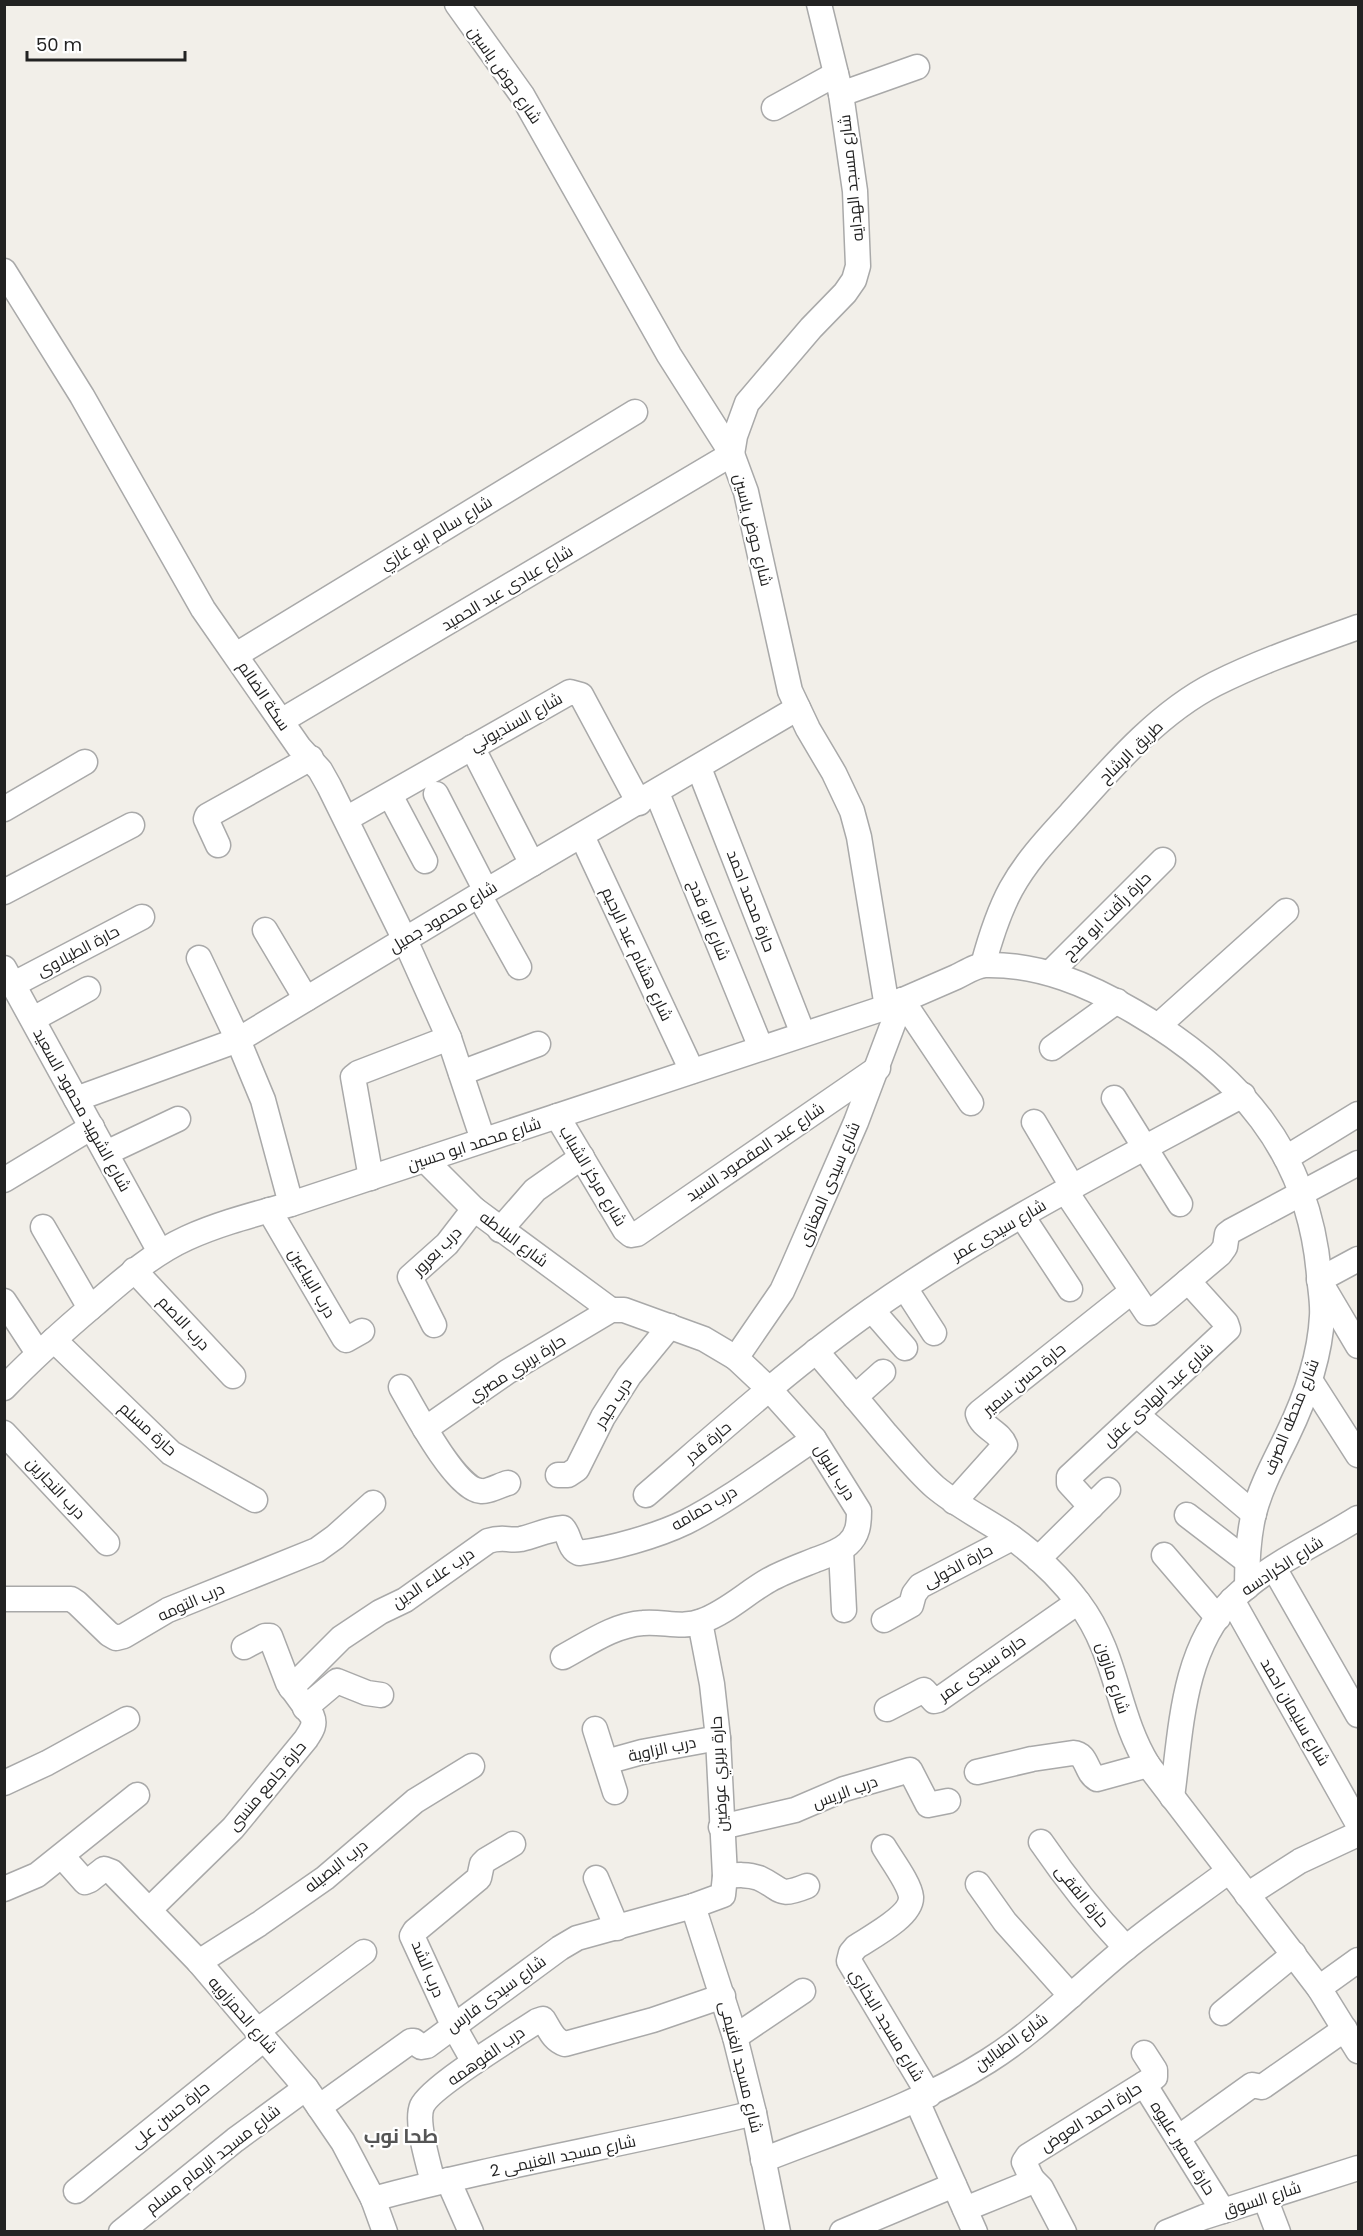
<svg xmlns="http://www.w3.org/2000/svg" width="1363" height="2236" viewBox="0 0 1363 2236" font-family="Poppins,Cairo,sans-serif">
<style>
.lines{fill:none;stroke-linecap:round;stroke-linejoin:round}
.street-casing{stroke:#a9a9a9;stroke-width:27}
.street{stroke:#fff;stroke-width:24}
.labels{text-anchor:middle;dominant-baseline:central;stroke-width:4.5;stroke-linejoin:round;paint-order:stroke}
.street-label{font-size:16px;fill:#222;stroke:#fff}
.quarter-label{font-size:20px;font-weight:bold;fill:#555;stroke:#fff}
</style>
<rect width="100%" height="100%" fill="#f2efe9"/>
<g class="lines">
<!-- street casing -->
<g class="street-casing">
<g id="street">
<path d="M457,4L522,95L669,355L732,454L746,492L790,691L808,729L834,773L852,811L859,837L887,1007"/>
<path d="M841,94L917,67"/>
<path d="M774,108L836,74"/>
<path d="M4,271L82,396L203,609L299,747L320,770L329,786L405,940L449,1038L483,1140"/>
<path d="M236,655L635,412"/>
<path d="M281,721L732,454L735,436L747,403L811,328L845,293L854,280L858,266L855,191L841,94L819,4"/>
<path d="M472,747L532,864"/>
<path d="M699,768L803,1034"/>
<path d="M657,793L761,1048"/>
<path d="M436,794L486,891"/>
<path d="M390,795L425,861"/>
<path d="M4,809L85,762"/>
<path d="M346,819L570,692L581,695L639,803"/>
<path d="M582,836L692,1071"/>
<path d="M218,845L206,819L207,816L311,758"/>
<path d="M4,892L132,825"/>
<path d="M479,895L519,967"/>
<path d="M265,930L306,999"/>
<path d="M199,958L238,1040L263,1100L291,1204"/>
<path d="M983,965C990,939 998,913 1011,889C1027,860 1049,837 1070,814C1112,767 1158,713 1215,684C1261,661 1311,644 1358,627"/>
<path d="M4,968L160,1252"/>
<path d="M1050,973L1163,860"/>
<path d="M14,984L142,917"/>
<path d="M902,1000L971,1103"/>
<path d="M33,1019L88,989"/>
<path d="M1158,1026L1286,911"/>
<path d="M1052,1048L1117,1001"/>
<path d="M461,1073L538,1044"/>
<path d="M1114,1098L1180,1204"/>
<path d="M76,1099L238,1040L479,895L798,708"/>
<path d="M557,1116L625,1230L631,1235L637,1234L878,1068"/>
<path d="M1034,1122L1073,1188"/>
<path d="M106,1153L178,1119"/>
<path d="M1286,1158L1358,1114"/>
<path d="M425,1160L474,1209L611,1310"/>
<path d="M371,1178L353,1077L358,1073L449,1038"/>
<path d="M4,1180L92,1127"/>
<path d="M1066,1192L1147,1313H1150L1220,1254L1225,1247L1227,1234L1231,1231L1358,1163"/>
<path d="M269,1210L344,1338L346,1340L362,1331"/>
<path d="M1022,1216L1070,1289"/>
<path d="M43,1227L90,1308"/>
<path d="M500,1230L535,1190L582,1157"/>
<path d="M1358,1259L1319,1280L1358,1346"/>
<path d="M134,1270L233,1376"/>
<path d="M905,1288L934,1333"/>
<path d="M4,1301L38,1353"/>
<path d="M872,1310L905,1348"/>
<path d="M434,1325L410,1277L447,1244L474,1209"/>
<path d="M54,1340L171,1453L255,1500"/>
<path d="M816,1351C839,1378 863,1406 886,1434C902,1452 917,1471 935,1487C959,1507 986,1520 1011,1537C1036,1555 1061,1579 1079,1603C1118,1655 1116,1713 1148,1765L1319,1988L1358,2051"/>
<path d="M736,1358L782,1291L792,1269L856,1122L902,1000"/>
<path d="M1310,1380L1358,1455"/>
<path d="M401,1387C413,1408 456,1490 481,1491C488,1492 500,1485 508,1483"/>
<path d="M4,1388C33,1358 63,1331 95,1304C124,1279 152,1254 187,1238C220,1223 256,1214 291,1204L887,1007C910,997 933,987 956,977C965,973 976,965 986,965C1040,964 1089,985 1135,1012C1237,1072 1309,1151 1319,1275C1320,1288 1323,1303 1322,1316C1320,1358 1305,1399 1287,1436C1275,1461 1261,1486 1254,1513C1248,1537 1247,1563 1247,1587"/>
<path d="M855,1397L883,1372"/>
<path d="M1137,1415L1254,1514"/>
<path d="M425,1429L507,1372L611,1310H624L704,1339L736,1358L770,1390L814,1439L859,1511C859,1524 858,1535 848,1544C839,1552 826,1556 815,1560C800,1566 783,1572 769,1580C746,1593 727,1612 702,1621C683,1629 663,1621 643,1623C614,1625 589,1643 563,1657"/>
<path d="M4,1433L107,1543"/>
<path d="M558,1475H568L577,1469L603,1417L629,1376L670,1326"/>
<path d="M646,1495C719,1432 791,1367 870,1311C988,1228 1117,1163 1243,1095"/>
<path d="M954,1502L1005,1445C1000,1432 982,1428 978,1414L980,1412L1131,1292"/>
<path d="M1091,1507L1069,1483V1477L1228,1329L1226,1323L1188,1281"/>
<path d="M1187,1515L1247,1561"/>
<path d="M841,1550L844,1610"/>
<path d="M1164,1555L1218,1618"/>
<path d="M1038,1559L1108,1490"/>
<path d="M1274,1568L1358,1715"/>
<path d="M4,1599H71L77,1603L109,1634L116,1638L124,1636L168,1610L317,1550L335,1537L373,1503"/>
<path d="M1232,1600L1358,1824"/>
<path d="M884,1620L911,1605L914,1594L920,1586L1012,1538"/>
<path d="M291,1688L341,1638L380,1612L405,1600L488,1541C503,1536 508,1541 521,1539C535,1536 548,1529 563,1528C570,1535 568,1548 579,1553C611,1549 657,1536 686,1522C728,1501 773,1466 814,1439"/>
<path d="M305,1708L337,1681L367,1693L381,1695"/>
<path d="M887,1709L924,1690L934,1701L938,1700L1078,1602"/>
<path d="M595,1729L615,1792"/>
<path d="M606,1762L642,1752L718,1738"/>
<path d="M977,1772L1032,1759L1073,1753C1088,1754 1085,1772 1097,1779L1148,1765"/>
<path d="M4,1783L47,1763L127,1719"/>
<path d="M1172,1797C1181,1732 1182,1650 1232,1600C1267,1565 1317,1544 1358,1518"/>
<path d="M721,1827L795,1810L844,1789L910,1770L928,1805L948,1801"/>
<path d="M1041,1842C1067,1880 1094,1914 1126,1948"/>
<path d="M884,1847C891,1859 910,1884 911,1897C912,1916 871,1937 856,1947L851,1953L849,1961L929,2095"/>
<path d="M62,1856L85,1882L90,1880L104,1869L112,1872L199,1962L306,2088L343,2142L373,2199L385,2232"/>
<path d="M725,1876C737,1875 748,1874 759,1878C783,1889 777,1898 807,1886"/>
<path d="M596,1878L617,1928"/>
<path d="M978,1884L1005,1922L1071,1996"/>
<path d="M4,1889L37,1875L137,1795"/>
<path d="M1247,1895L1300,1861L1358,1834"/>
<path d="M693,1906L735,2037L754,2113L778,2232"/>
<path d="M149,1910L233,1828L306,1739C311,1731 316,1725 312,1716L288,1683L270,1636H265L244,1647"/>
<path d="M199,1962L259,1924L325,1878L415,1801L472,1766"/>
<path d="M1319,1988L1358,1960"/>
<path d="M1222,2013L1294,1954"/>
<path d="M257,2031L364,1952"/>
<path d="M735,2037L803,1991"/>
<path d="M474,2062L453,2025L412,1936L415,1931L479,1878L482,1864L486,1860L513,1844"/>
<path d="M1144,2084L1223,2211"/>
<path d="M917,2101L975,2232"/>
<path d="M319,2107L411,2041H414L421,2047L427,2046L560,1948L577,1938L693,1906L723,1895L725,1876L718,1738L712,1684L700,1622"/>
<path d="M1178,2138L1252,2085L1262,2087L1345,2029"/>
<path d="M763,2160C839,2130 919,2105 988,2061C1039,2029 1080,1985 1126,1948C1159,1921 1194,1897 1229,1871"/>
<path d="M1032,2179L1041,2188L1064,2232"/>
<path d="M448,2180L471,2232"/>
<path d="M433,2183C429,2164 415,2123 422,2106C430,2087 516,2035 537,2021L543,2019C550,2030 553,2040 565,2044L653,2020L723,1996"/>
<path d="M76,2191L264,2039"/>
<path d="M1265,2198L1278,2232"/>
<path d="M373,2199C499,2165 628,2144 754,2113"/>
<path d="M965,2209L1029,2183L1032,2179L1024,2162L1028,2156L1155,2077V2070L1144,2053"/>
<path d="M121,2232L235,2140L306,2088"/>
<path d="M842,2232L954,2185"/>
<path d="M1167,2232L1204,2217L1358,2168"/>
</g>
</g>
<!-- street -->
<use href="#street" class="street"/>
</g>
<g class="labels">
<!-- street labels -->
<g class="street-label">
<text transform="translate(505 75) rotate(55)">شارع حوض ياسين</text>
<text transform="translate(851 178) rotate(-96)">شارع مسجد الهدايه</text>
<text transform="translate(753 530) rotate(76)">شارع حوض ياسين</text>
<text transform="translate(436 533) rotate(-31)">شارع سالم ابو غازي</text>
<text transform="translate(507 588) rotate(-31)">شارع عبادى عبد الحميد</text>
<text transform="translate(264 696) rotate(56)">سكة الضالم</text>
<text transform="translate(516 722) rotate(-29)">شارع السنديوني</text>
<text transform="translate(1131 752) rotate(-44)">طريق الرشاح</text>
<text transform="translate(751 901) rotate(69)">حارة محمد احمد</text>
<text transform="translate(1107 916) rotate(-45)">حارة رأفت ابو قدح</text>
<text transform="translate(443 917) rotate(-31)">شارع محمود جميل</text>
<text transform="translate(709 920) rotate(68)">شارع ابو قدح</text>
<text transform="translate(78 951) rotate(-28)">حارة الطبلاوى</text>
<text transform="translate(637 954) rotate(65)">شارع هشام عبد الرحيم</text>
<text transform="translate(82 1110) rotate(61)">شارع الشهيد محمود السعيد</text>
<text transform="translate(474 1144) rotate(-18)">شارع محمد ابو حسين</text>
<text transform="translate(755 1152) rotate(-34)">شارع عبد المقصود السيد</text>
<text transform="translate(593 1176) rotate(59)">شارع مركز الشباب</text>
<text transform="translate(829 1184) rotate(-67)">شارع سيدى المغازى</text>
<text transform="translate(999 1230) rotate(-30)">شارع سيدى عمر</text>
<text transform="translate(514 1239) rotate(37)">شارع البلاطه</text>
<text transform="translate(437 1251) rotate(-45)">درب بعرور</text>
<text transform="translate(312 1283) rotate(60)">درب البياعين</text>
<text transform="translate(184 1323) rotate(47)">درب الاصم</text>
<text transform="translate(517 1368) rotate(-32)">حارة بربري مصري</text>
<text transform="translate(1024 1379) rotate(-40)">حارة حسن سمير</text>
<text transform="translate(1158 1395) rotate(-43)">شارع عبد الهادى عقل</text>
<text transform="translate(613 1403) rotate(-58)">درب حيدر</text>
<text transform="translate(1291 1417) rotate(-68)">شارع محطه الصرف</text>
<text transform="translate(148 1429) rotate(42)">حارة مسلم</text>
<text transform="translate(708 1442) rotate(-40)">حارة قدر</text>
<text transform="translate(835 1472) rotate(58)">درب بلبول</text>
<text transform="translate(56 1488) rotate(47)">درب النجارين</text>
<text transform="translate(704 1508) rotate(-30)">درب حمامه</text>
<text transform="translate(958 1566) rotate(-28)">حارة الخولى</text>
<text transform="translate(1282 1566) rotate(-33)">شارع الكرادسه</text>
<text transform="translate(433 1578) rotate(-34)">درب علاء الدين</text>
<text transform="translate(191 1602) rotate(-24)">درب التومه</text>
<text transform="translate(982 1668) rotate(-35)">حارة سيدى عمر</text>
<text transform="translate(1113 1678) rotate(72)">شارع مازون</text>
<text transform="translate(1295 1712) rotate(60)">شارع سليمان احمد</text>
<text transform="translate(662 1749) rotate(-12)">درب الزاوية</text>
<text transform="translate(719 1774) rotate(-93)">حارة بربري عوضين</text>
<text transform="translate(267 1786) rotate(-50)">حارة جامع منسى</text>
<text transform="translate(845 1792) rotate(-20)">درب الريس</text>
<text transform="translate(336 1866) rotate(-38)">درب البصيله</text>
<text transform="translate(1082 1896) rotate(51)">حارة الفقى</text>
<text transform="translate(428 1969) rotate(67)">درب الشد</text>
<text transform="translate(496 1994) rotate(-36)">شارع سيدى فارس</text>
<text transform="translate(243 2015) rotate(49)">شارع الحمزاويه</text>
<text transform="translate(887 2025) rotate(59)">شارع مسجد البخاري</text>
<text transform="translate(1011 2042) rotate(-36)">شارع الطبالين</text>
<text transform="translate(486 2056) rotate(-35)">درب الفوهمه</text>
<text transform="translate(741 2067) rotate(76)">شارع مسجد الغنيمى</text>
<text transform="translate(170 2115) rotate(-39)">حارة حسن على</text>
<text transform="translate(1091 2117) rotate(-32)">حارة احمد العوض</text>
<text transform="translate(1183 2148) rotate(58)">حارة سمير عليوه</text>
<text transform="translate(563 2156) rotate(-12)">شارع مسجد الغنيمى 2</text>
<text transform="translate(213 2159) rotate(-38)">شارع مسجد الإمام مسلم</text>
<text transform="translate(1262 2199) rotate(-18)">شارع السوق</text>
</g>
<!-- quarter labels -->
<g class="quarter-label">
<text x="401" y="2136">طحا نوب</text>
</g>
</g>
<!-- border -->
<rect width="1363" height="2236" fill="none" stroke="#222222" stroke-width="12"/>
<!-- scale -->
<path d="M27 51v9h158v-9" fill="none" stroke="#222222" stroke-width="3"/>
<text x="36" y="51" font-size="18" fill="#222222" stroke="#ffffff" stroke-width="4.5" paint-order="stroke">50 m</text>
</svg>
